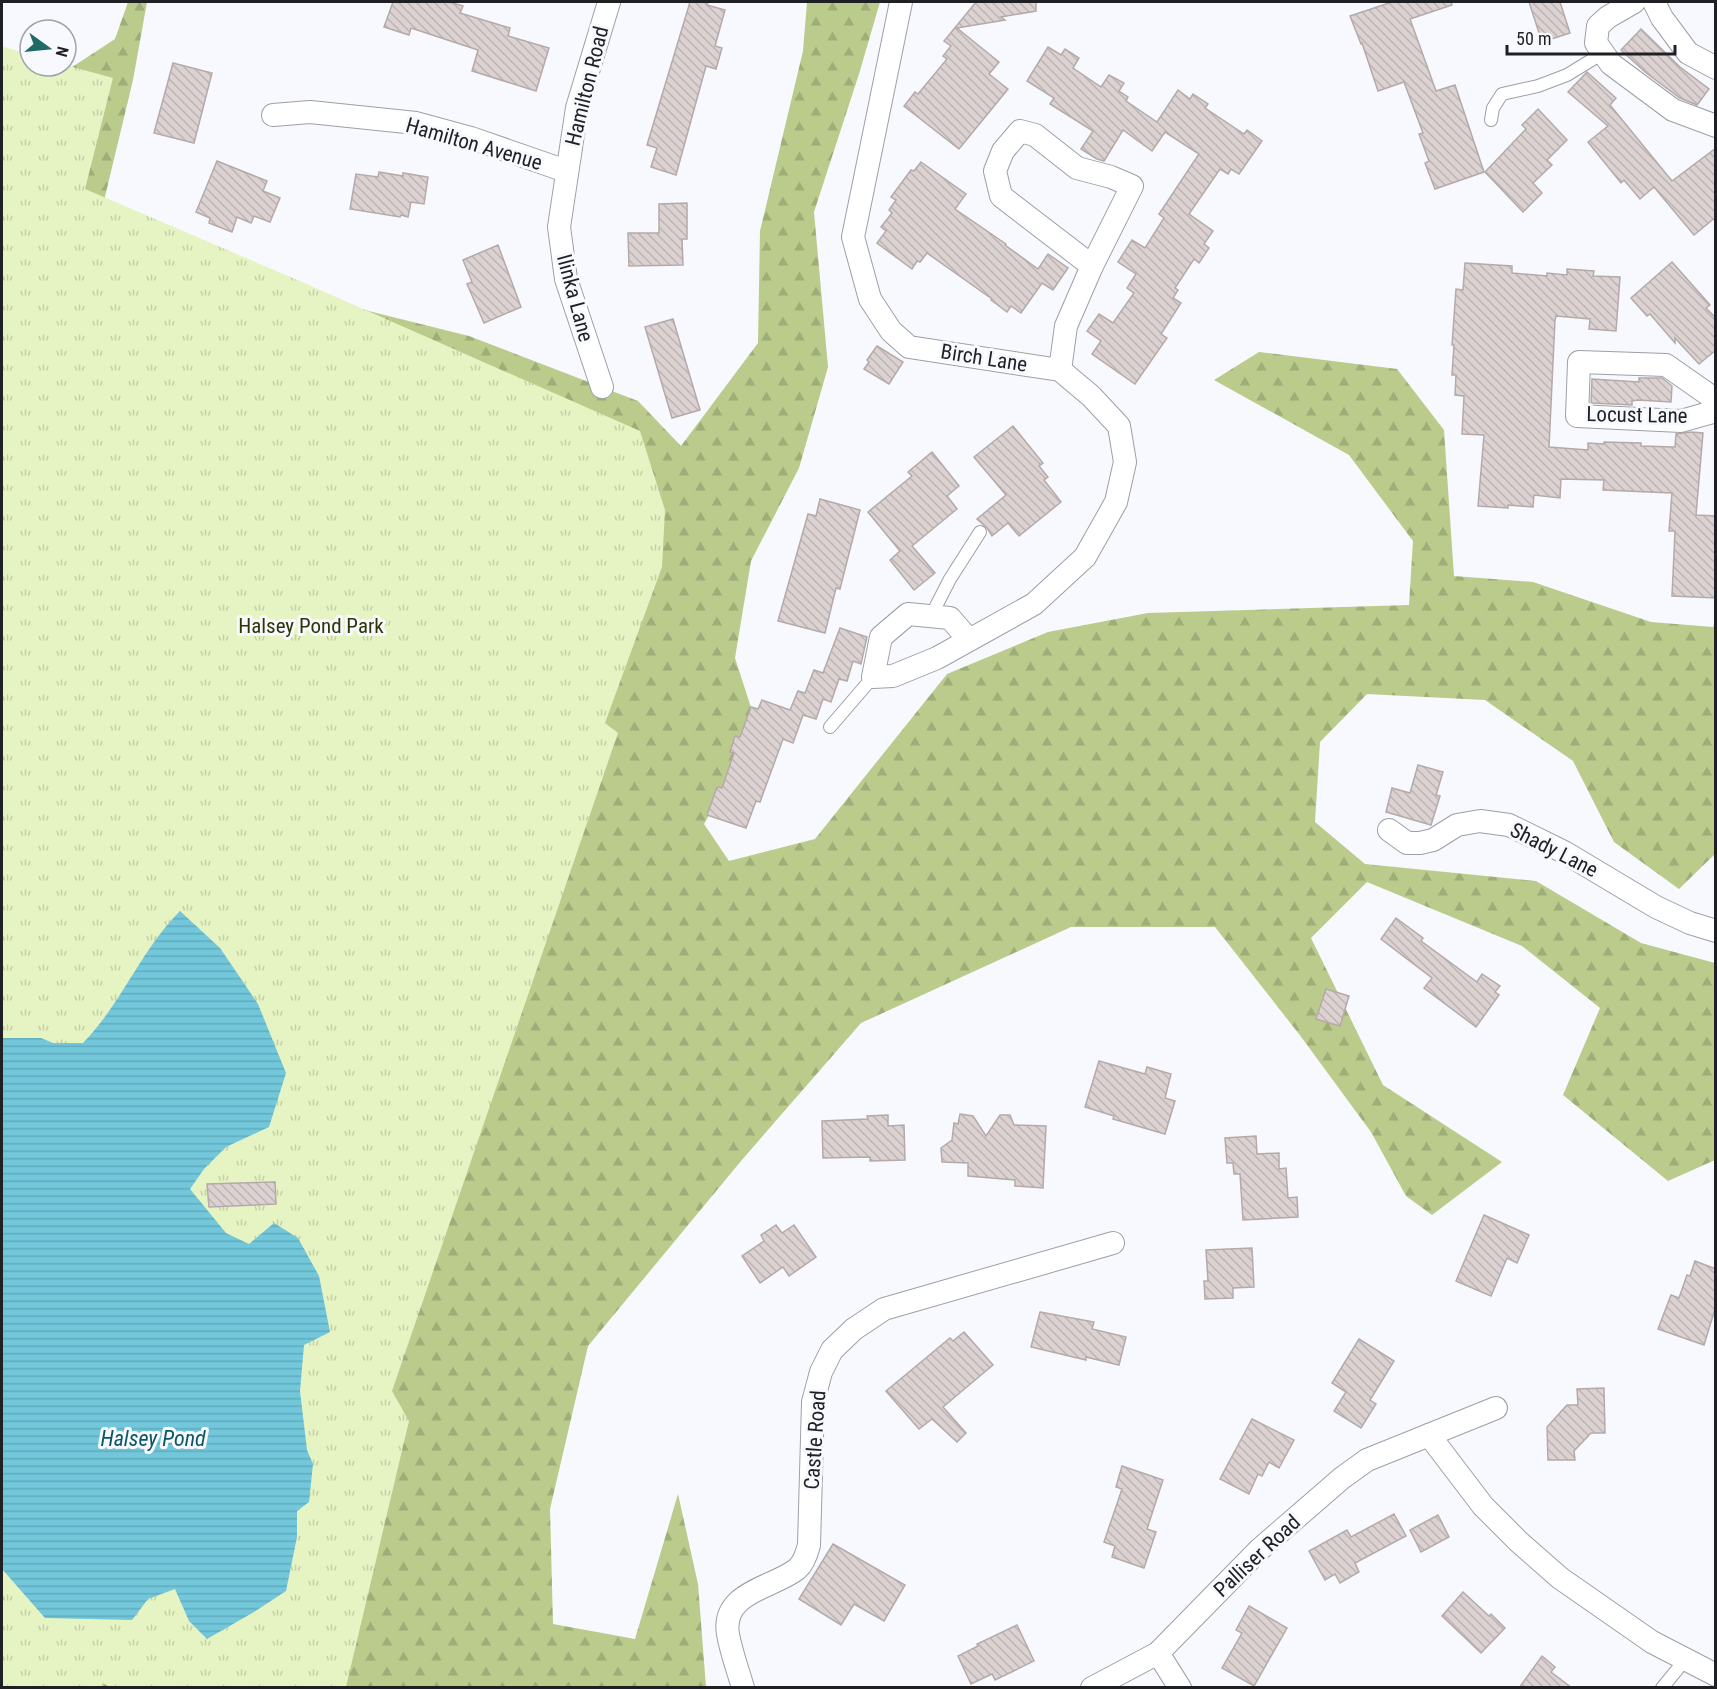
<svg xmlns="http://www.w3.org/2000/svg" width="1717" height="1689" viewBox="0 0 1717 1689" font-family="'Roboto Condensed',sans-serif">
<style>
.forest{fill:url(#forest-firs)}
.park{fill:url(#park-tufts)}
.water{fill:url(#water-rules)}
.building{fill:url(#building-back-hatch);stroke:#b4aaa9;stroke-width:1.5}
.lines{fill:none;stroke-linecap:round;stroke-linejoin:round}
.lane-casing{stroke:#9ca0a7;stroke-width:14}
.street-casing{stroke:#9ca0a7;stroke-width:24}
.lane{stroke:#fff;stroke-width:12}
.street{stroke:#fff;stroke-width:22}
.labels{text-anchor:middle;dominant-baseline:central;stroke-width:6;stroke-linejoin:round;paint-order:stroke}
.street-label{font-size:21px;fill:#1f2023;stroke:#f7f9fe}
.park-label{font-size:21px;fill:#2d3605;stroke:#f7f9fe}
.water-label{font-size:22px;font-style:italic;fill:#0b5665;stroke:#f7f9fe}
</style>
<defs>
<pattern id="forest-firs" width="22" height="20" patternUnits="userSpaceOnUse" patternTransform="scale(1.5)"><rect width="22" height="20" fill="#bacb8b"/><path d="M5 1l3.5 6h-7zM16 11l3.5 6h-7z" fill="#9fae78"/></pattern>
<pattern id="park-tufts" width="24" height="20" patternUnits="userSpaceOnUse" patternTransform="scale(1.5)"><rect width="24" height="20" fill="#e6f3c2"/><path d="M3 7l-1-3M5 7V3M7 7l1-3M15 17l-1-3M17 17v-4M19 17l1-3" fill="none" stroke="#c5d0a6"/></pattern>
<pattern id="water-rules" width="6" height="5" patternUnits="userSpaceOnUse" patternTransform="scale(1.5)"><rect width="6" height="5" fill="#72c7db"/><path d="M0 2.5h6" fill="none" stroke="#62abbc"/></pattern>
<pattern id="building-back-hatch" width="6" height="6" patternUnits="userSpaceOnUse" patternTransform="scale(1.5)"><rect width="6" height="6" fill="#dcd2d1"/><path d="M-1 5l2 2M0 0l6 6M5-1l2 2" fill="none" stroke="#bcb4b3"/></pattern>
</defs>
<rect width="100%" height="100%" fill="#f7f9fe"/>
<!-- forest -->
<path class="forest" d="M128,2H147L133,80L96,234L216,273L469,336L638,401L681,446L758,343L760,231L803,51L807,2H880L859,74L814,212L828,367L799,468L751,561L735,658L758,729L704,824L729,861L815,839L947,674L1048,632L1148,613L1409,605L1413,541L1349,455L1214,380L1259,352L1397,369L1444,430L1454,576L1533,582L1651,622L1713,627L1715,622V854L1679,889L1614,842L1573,761L1485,700L1367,694L1320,742L1315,822L1365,864L1536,881L1641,943L1715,963V1160L1668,1181L1563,1095L1600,1008L1522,946L1367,882L1311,938L1383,1085L1502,1162L1432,1215L1406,1196L1371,1132L1299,1034L1215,927H1071L861,1023L741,1161L588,1346L550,1509L553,1624L635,1639L678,1494L698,1584L706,1687H2V1569L37,90L115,39Z"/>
<!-- park -->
<path class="park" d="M2,46L30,55V66L66,65L113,78L85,189L302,282L640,431L665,510L662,567L605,723L618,733L392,1391L409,1421L346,1687L111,1688L103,1683L101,1688L2,1687Z"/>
<!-- water -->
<path class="water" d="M180,911L220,948L258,1004L286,1073L269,1127L226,1147L204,1169L190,1189L226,1233L249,1244L274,1223L298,1238L319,1276L330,1332L304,1345L300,1391L307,1450L313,1464L309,1502L297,1511V1537L286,1591L254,1612L207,1639L189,1621L175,1589L148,1599L132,1620L45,1618L2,1569V1038H41L53,1043H83C122,1003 141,950 180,911Z"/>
<!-- building -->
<g class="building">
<path d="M393,2H449L463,6L460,13L510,28L508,36L549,48L536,91L472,71L478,50L411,28L409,35L384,27Z"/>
<path d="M690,2H708L707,5L725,10L715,46L722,48L716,69L706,66L676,175L651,167L657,148L647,145Z"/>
<path d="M976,2H1036V11L1001,17L1005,20L957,28L999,62L989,74L1008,89L959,149L904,106L915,92L918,94L947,59L943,56L951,46L944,41Z"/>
<path d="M1392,2H1451L1452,5L1410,19L1436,91L1455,85L1484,172L1435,189L1425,163L1429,161L1419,134L1423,133L1404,82L1378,91L1362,43L1361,44L1350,16Z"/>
<path d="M1529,2H1560L1570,33L1542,42Z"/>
<path d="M1641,29L1680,67L1709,89L1697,105L1680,98L1645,72L1621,50Z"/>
<path d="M1048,47L1061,55L1065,49L1079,58L1073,68L1101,87L1109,75L1124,83L1119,91L1128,97L1126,101L1157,122L1178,90L1190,99L1193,94L1208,104L1205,108L1244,134L1247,130L1262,141L1239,174L1231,169L1228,174L1220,169L1189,214L1213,231L1204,244L1209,248L1199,263L1194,259L1175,288L1178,290L1173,298L1181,303L1161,334L1167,338L1135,384L1092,354L1101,341L1087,331L1099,314L1113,323L1134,293L1127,288L1136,274L1118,262L1132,240L1145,248L1164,218L1159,214L1199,154L1165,132L1152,151L1123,130L1104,161L1097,159L1081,149L1093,131L1050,104L1054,98L1027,81Z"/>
<path d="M173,63L212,73L194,143L154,133Z"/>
<path d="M1587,72L1616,98L1610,105L1672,181L1716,148V217L1694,235L1654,187L1640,199L1624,180L1621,183L1588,142L1608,126L1568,92Z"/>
<path d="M1538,109L1567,140L1547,160L1552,165L1533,183L1542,193L1523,212L1485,172L1526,129L1522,125Z"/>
<path d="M217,161L267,181L263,191L280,198L270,222L254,216L251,223L237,217L232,232L209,223L210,218L196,212Z"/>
<path d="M921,162L966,194L955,209L1006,244L1005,245L1038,269L1048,254L1068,268L1053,290L1042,283L1021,313L1011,306L1007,312L991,300L992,299L927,253L920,262L917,261L912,269L877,243L886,231L881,227L892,213L889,210L896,200L891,197L911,170L914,171Z"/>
<path d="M379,172L403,176V173L428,177L424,204L411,202L408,217L401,215L400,217L350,209L356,174L378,177Z"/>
<path d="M687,203V239H682L683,265L629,266L628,233H659V204Z"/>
<path d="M498,245L521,307L484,323L467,284L472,282L463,260Z"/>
<path d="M1672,262L1710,305L1706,308L1716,318V350L1699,364L1675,338V343L1650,314L1647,316L1631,298Z"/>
<path d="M1465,263L1512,266V273L1547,276V273L1567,275V269L1594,271L1593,276L1620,277L1616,331L1589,329L1590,319L1556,316L1555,320L1549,447L1588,450V443L1604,444V442L1641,443V446L1675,447L1676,434L1691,432L1703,433L1696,515L1716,516V598L1672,596L1675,531H1669L1672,493L1603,490L1604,480L1561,479L1560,498L1534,495L1533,507L1508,505V508L1478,506L1484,435L1462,434L1464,396L1455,395L1456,375H1452L1454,345H1452L1456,289L1463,290Z"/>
<path d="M673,319L700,410L672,418L645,327Z"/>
<path d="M877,346L903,362L889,384L864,369L869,362L867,360Z"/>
<path d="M1639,378H1662L1672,386L1671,402L1638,400L1632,401V405L1591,403L1592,379L1639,382Z"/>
<path d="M1013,426L1043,463L1039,466L1048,477L1044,480L1061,502L1019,536L1008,523L992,536L987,528L977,519L1006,495L974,457Z"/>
<path d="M932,452L959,486L947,496L957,509L912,546L935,573L914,590L890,560L900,551L868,512L912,476L908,472Z"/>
<path d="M820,499L860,510L840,589L836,588L825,633L778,621L808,514L816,516Z"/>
<path d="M840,628L867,637L861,664L853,661L847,681L839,679L831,702L823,699L816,719L803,715L793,743L783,739L760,802L756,801L746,828L707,815L717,787L722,788L734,753L730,752L735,736L740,737L751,707L758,709L762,700L790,710L798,691L805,693L814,670L823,673Z"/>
<path d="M1418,765L1443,772L1436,795L1440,796L1431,825L1386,812L1392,788L1410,793Z"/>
<path d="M1396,918L1423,938L1421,941L1477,982L1482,974L1500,986L1495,992L1499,995L1476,1027L1424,988L1432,978L1381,939Z"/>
<path d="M1326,989L1349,996L1340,1026L1316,1019Z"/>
<path d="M1099,1061L1145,1074L1147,1067L1171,1074L1165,1098L1175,1101L1165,1134L1113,1119L1114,1116L1085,1107Z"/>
<path d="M960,1114L973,1116L986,1136L1000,1115H1010L1014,1125L1046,1126L1043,1188L1015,1186V1180L968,1176V1163L942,1162L941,1148L952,1140L954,1123L958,1124Z"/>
<path d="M888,1115V1126L904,1125L905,1160L870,1161V1157L823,1158L822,1121L868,1119L867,1116Z"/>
<path d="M1256,1136L1257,1154L1279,1153V1169L1286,1168L1288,1198L1297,1197L1298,1217L1243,1220L1240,1174H1234L1233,1163H1227L1225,1138Z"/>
<path d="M275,1182L276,1204L209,1207L207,1184Z"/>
<path d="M1484,1215L1529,1235L1517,1263L1507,1258L1491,1296L1456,1281Z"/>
<path d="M776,1225L782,1233L794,1225L816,1257L789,1276L783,1267L760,1283L742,1256L764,1241L761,1235Z"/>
<path d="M1252,1248L1254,1287L1233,1288V1298L1205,1299L1204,1281H1208L1206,1250Z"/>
<path d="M1695,1261L1716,1269V1306L1704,1345L1658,1329L1671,1295L1679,1298L1687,1275L1690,1276Z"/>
<path d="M1040,1312L1094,1322L1092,1329L1126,1337L1119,1365L1086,1357V1360L1031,1347Z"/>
<path d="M964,1332L993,1365L943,1407L966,1433L957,1442L932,1419L919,1429L886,1391L950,1338L953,1341Z"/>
<path d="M1359,1339L1394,1361L1370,1400L1376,1404L1361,1428L1334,1411L1346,1392L1332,1383Z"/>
<path d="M1604,1388L1605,1433H1591L1574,1451L1575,1460H1548L1547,1427L1567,1405H1578L1577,1389Z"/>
<path d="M1252,1419L1294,1440L1279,1468L1269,1462L1262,1476L1258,1474L1249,1494L1220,1479Z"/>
<path d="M1122,1466L1163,1480L1147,1529L1156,1532L1144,1568L1112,1557L1115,1546L1104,1542L1122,1489L1116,1487Z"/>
<path d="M1394,1514L1406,1536L1355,1563L1359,1572L1340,1583L1335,1574L1325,1580L1309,1551L1347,1530L1351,1537Z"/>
<path d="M1438,1515L1449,1537L1421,1552L1410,1530Z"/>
<path d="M833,1544L905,1585L884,1621L854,1604L841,1625L799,1599Z"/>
<path d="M1463,1592L1489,1616L1491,1614L1505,1628L1481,1653L1442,1616Z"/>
<path d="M1249,1606L1287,1628L1254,1686L1222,1668L1242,1633L1236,1630Z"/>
<path d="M1017,1625L1034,1661L995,1680L992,1674L971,1684L958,1656L978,1646L977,1644Z"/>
<path d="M1542,1656L1555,1667L1551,1672L1572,1688H1519Z"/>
</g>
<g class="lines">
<!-- lane casing -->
<g class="lane-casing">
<g id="lane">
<path d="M1491,120L1493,108L1502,94L1538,86L1567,75L1603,53"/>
<path d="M931,616L950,579L980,532"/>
<path d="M830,727L873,677"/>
<path d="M1662,1688L1685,1660"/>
</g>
</g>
<!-- street casing -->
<g class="street-casing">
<g id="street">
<path d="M901,2L853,237L870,299L891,331L909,347L1060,370L1091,396L1119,426L1125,462L1116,502L1085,557L1034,604L937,658L893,676L873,677L881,637L908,614L950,618L969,640"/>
<path d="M1634,2L1608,17L1598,26L1596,43L1611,64L1673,110L1716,126"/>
<path d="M1654,2L1662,18L1688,53L1716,68"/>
<path d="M273,115L310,112L416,123L471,138L566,171"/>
<path d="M1020,131L1035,135L1077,168L1111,177L1132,186L1092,266L1001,196L995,171L1003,151Z"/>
<path d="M1060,370L1066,326L1092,266"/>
<path d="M602,387L566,279L559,227L577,108L609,2"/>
<path d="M1716,400L1666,365L1579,362L1577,416L1681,421L1716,411"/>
<path d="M1389,830L1407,843H1420L1433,840L1457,825L1480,821L1509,825L1564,852L1656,907L1690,923L1716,931"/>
<path d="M1429,1435L1496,1408"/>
<path d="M1158,1653L1180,1688"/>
<path d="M743,1688C738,1670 731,1652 728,1634C721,1592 773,1588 797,1569C804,1563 807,1553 809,1545L813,1402L821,1372L832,1350L854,1329L884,1309L1113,1243"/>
<path d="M1092,1688L1158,1653L1260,1549L1342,1478L1367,1460L1429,1435L1483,1506L1519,1542L1560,1578L1652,1642L1716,1675"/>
</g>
</g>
<!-- lane -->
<use href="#lane" class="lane"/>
<!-- street -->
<use href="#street" class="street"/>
</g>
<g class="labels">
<!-- street labels -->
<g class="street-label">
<text transform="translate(587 86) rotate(-76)">Hamilton Road</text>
<text transform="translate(474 144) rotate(16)">Hamilton Avenue</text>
<text transform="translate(575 298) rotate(75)">Ilinka Lane</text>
<text transform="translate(984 358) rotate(9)">Birch Lane</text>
<text transform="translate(1637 415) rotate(1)">Locust Lane</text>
<text transform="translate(1554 850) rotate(27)">Shady Lane</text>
<text transform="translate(815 1440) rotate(-86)">Castle Road</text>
<text transform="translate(1257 1556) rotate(-43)">Palliser Road</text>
</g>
<!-- park labels -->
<g class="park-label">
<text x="311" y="626">Halsey Pond Park</text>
</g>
<!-- water labels -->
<g class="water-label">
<text x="153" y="1438">Halsey Pond</text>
</g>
</g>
<!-- border -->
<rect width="1717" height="1689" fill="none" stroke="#1f2023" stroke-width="6"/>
<!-- north arrow -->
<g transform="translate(48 48) rotate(105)"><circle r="28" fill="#f7f9fe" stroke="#a1a2a6" stroke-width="1.5"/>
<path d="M0-4.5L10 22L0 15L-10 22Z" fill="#1f6a66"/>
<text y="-9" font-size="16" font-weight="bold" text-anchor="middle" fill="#1f2023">N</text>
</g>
<!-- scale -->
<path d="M1507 45v9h168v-9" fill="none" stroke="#1f2023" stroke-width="3"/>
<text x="1516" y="45" font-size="18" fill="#1f2023" stroke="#f7f9fe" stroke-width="4.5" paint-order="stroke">50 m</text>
</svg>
